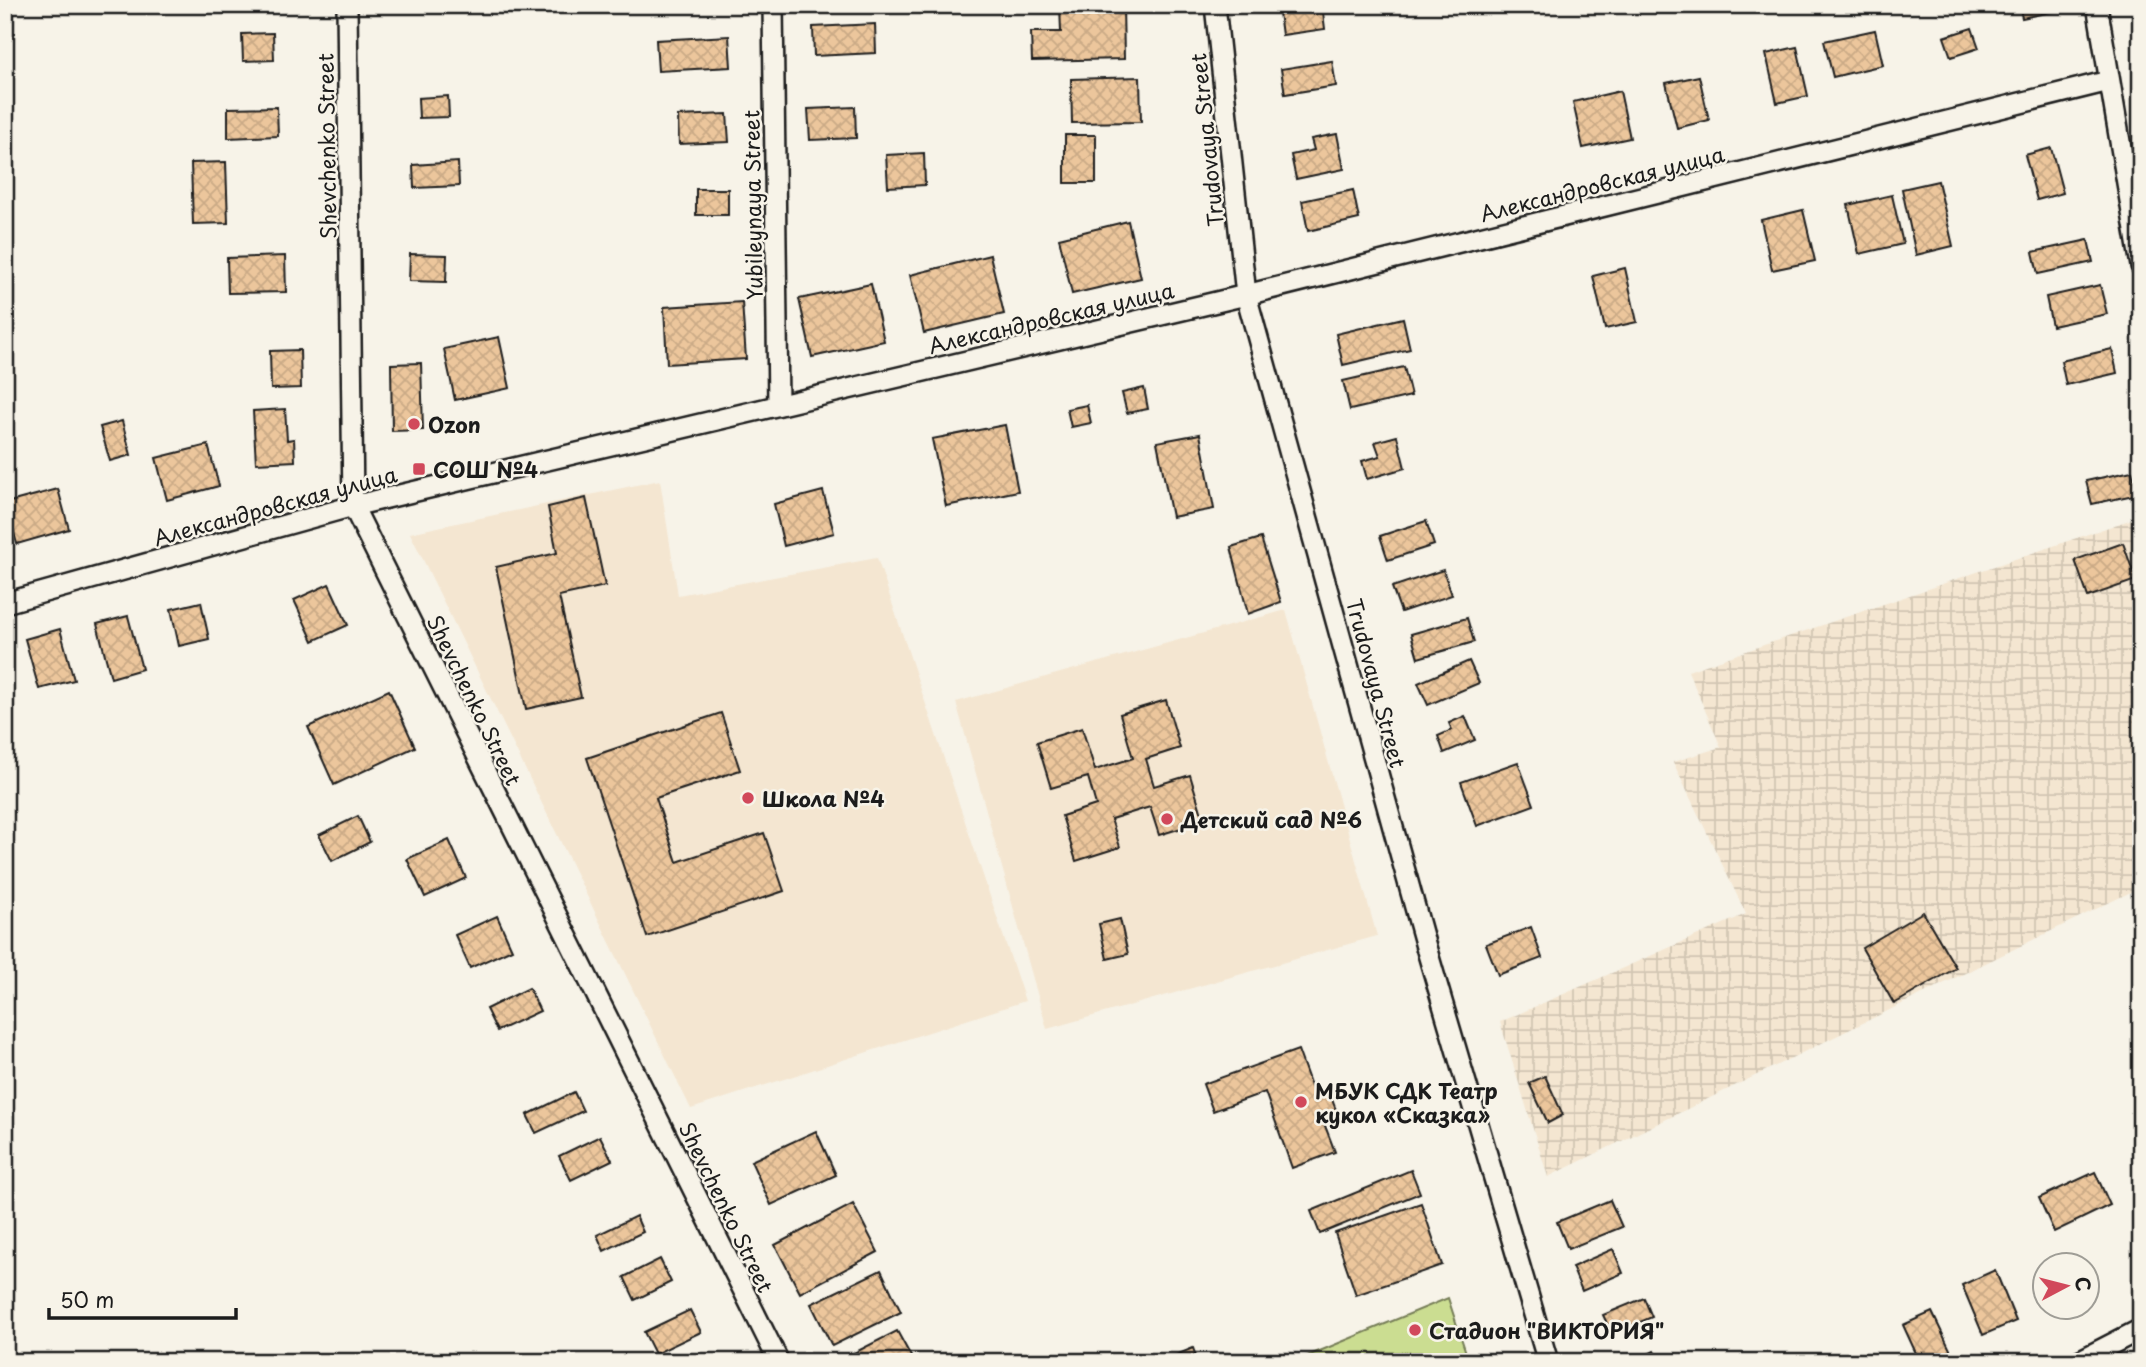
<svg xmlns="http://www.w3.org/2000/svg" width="2146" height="1367" viewBox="0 0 2146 1367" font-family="'Playpen Sans',sans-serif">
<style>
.built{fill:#f4e6d1}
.industrial{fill:url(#industrial-grid)}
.garden{fill:#cbdd91;stroke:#747c56;stroke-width:2}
.building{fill:url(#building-cross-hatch);stroke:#1c1c1c;stroke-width:2}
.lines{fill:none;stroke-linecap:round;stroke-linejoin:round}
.street-casing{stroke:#1c1c1c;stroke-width:24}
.street{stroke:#f7f3e8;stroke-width:19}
.poi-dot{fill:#d1495b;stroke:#f7f3e8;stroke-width:2.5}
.labels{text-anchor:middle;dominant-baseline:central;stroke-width:5;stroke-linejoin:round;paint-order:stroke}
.street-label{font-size:21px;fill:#1c1c1c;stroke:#f7f3e8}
.poi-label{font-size:21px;font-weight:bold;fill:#1c1c1c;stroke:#f7f3e8;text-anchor:start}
</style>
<defs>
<pattern id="industrial-grid" width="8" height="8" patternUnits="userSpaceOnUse" patternTransform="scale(1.75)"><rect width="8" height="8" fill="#f4e6d1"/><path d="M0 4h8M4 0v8" fill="none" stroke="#d1c5b3"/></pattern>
<pattern id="building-cross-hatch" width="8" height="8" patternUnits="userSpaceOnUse" patternTransform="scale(1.75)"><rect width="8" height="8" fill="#ecc69c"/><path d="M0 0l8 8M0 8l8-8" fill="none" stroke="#caaa86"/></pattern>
</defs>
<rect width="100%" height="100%" fill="#f7f3e8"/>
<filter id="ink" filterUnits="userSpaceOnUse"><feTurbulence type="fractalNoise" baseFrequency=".0143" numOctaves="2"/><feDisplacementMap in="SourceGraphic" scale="14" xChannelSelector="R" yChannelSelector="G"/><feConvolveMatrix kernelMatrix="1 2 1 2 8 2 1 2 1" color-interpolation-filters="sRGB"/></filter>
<g filter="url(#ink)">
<!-- built -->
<g class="built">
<path d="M660,480L678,595L877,558L1025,1001L691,1109L410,533Z"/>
<path d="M1286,610L1377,936L1047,1029L956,702Z"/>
</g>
<!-- industrial -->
<path class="industrial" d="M2141,516V887L1548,1177L1500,1022L1746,914L1673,762L1721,747L1688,671Z"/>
<!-- garden -->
<path class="garden" d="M1448,1298L1469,1362H1293Z"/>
<!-- building -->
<g class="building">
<path d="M1060,5H1123L1124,59L1032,61L1031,32H1061Z"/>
<path d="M1278,5H1322L1325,29L1282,35Z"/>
<path d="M2019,5H2055L2056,11L2022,18Z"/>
<path d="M875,24L876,53L814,56L813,27Z"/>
<path d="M1972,28L1979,48L1951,57L1944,37Z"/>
<path d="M1875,30L1883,65L1833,77L1824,41Z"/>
<path d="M273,33L274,60L243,61L242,34Z"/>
<path d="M729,36L731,67L658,71L656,40Z"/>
<path d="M1797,47L1808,96L1777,103L1766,54Z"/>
<path d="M1332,61L1336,86L1285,94L1281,69Z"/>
<path d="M1699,76L1709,120L1677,128L1666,83Z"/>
<path d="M1140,77L1141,122L1072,123L1071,79Z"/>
<path d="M1620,91L1630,138L1583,148L1573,102Z"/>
<path d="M448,96L449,117L419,118L418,98Z"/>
<path d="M277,107L278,136L228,138V108Z"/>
<path d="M855,107L856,138L810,140L808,109Z"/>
<path d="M727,114L729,142L679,144L678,116Z"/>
<path d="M1337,134L1344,169L1296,179L1291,155L1314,150L1311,139Z"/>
<rect x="1065" y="135" width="31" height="48"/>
<path d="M2051,148L2063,193L2037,200L2025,155Z"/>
<path d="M924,153L925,185L888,187L886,155Z"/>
<path d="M226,162L228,223L193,224L191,163Z"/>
<path d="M458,162L459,186L414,188L413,165Z"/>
<path d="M1938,181L1953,246L1916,255L1902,189Z"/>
<rect x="696" y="189" width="32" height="26"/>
<path d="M1353,190L1359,219L1308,231L1302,201Z"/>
<path d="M1892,195L1903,244L1859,254L1848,205Z"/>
<path d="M1803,210L1815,261L1772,270L1761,220Z"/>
<path d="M1128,221L1141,278L1072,294L1059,238Z"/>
<path d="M2088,240L2093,262L2038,274L2033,252Z"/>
<path d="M410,254L447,255L446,282L409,281Z"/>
<path d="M990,255L1004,314L924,333L910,275Z"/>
<path d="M285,256L286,292L228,293L227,258Z"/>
<path d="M1625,268L1637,322L1605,329L1593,276Z"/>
<path d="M871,284L884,341L812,357L799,299Z"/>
<path d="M2100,285L2107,314L2052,326L2046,297Z"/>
<path d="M742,302L746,359L667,364L664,307Z"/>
<path d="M1403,318L1410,349L1343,365L1336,334Z"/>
<path d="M499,337L510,388L455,400L444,349Z"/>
<path d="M2112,349L2117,373L2066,385L2061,361Z"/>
<path d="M300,350L301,388L271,389L270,351Z"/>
<path d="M421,363L423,430L392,431L391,364Z"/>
<path d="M1404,367L1411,396L1350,410L1343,381Z"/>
<path d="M1144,388L1148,409L1127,413L1122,393Z"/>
<path d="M1087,405L1091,423L1071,427L1067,409Z"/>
<path d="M285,409L287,440L294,439L295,461L256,463L253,411Z"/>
<path d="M122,421L131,455L110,461L100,427Z"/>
<path d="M1005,425L1018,491L946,506L932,439Z"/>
<path d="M1200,434L1214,509L1172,517L1157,442Z"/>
<path d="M1397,436L1405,468L1367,479L1362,461L1380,456L1375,442Z"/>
<path d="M208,445L219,486L167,500L156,458Z"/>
<path d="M2132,471L2138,494L2092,504L2086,481Z"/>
<path d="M58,489L69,529L17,544L6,503Z"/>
<path d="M823,491L834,533L784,546L774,504Z"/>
<path d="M586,498L605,586L559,596L581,697L526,709L496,567L557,553L548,507Z"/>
<path d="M1426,521L1434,545L1388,560L1380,536Z"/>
<path d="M1261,538L1281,602L1248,614L1231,547Z"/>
<path d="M2123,543L2136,580L2088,597L2075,560Z"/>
<path d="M1443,570L1452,595L1401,612L1392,587Z"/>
<path d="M329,584L348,625L313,641L294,600Z"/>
<path d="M201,602L209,639L179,646L171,609Z"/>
<path d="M128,616L142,669L111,678L97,624Z"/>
<path d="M1467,618L1474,642L1418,658L1411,634Z"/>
<path d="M60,629L74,680L39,689L25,639Z"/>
<path d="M1469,661L1479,683L1428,705L1418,683Z"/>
<path d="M389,690L415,747L334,785L308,727Z"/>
<path d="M1166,700L1180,748L1146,759L1154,786L1190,775L1204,821L1159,835L1150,807L1111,819L1120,847L1076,861L1062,816L1096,805L1088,777L1051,788L1037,742L1082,728L1095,770L1133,758L1120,714Z"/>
<path d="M721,713L740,770L656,798L677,862L764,833L784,891L647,937L587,758Z"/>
<path d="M1465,716L1475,740L1444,753L1438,736L1452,730L1449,723Z"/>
<path d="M1518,762L1534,805L1477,826L1461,782Z"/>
<path d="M358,816L370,842L332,861L319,835Z"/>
<path d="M449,840L466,878L425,897L407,859Z"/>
<path d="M1923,912L1956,968L1894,1004L1862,948Z"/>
<path d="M497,916L512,949L470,968L455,935Z"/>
<path d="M1120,919L1128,954L1107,959L1099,924Z"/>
<path d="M1531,927L1542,958L1498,975L1486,944Z"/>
<path d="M529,988L540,1011L497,1031L486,1009Z"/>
<path d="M1298,1050L1314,1094L1328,1089L1339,1118L1324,1123L1335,1152L1292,1168L1265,1092L1213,1111L1203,1084Z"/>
<path d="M1545,1076L1563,1115L1548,1123L1529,1083Z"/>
<path d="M574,1092L583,1111L536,1133L527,1115Z"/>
<path d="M816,1131L836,1175L771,1205L751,1161Z"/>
<path d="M600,1136L612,1160L571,1180L559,1156Z"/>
<path d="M1411,1170L1420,1193L1320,1234L1311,1211Z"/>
<path d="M2095,1172L2110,1205L2054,1232L2039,1198Z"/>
<path d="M1610,1200L1622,1227L1568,1249L1557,1222Z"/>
<path d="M1421,1203L1442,1265L1356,1295L1335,1233Z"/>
<path d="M853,1204L878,1252L800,1293L775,1245Z"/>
<path d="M636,1216L643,1232L604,1251L597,1235Z"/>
<path d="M1613,1249L1623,1273L1582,1291L1572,1267Z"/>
<path d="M660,1259L671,1282L635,1300L624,1277Z"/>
<path d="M881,1270L901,1312L832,1346L811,1304Z"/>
<path d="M1995,1270L2016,1321L1983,1335L1962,1285Z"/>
<path d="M1644,1298L1652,1317L1612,1334L1603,1315Z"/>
<path d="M690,1310L701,1332L655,1354L644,1332Z"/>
<path d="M1932,1312L1955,1360L1951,1362H1920L1903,1325Z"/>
<path d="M897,1331L914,1362H839L838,1361Z"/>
<path d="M1193,1348L1198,1362H1159Z"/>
<path d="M1654,1351L1659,1362H1632Z"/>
</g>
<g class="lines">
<!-- street casing -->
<g class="street-casing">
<g id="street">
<path d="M347,5L353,506L779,1362"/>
<path d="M773,5L778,405"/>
<path d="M1215,5L1246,295L1426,947L1548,1362"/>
<path d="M2097,5L2141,266"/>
<path d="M5,603L353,506L1246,295L2109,81"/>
<path d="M2077,1362L2141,1329"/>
</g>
</g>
<!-- street -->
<use href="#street" class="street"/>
</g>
</g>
<!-- markers -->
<g class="poi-dot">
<circle cx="414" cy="424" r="7"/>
<rect x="412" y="462" width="14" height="14" rx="3.5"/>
<circle cx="748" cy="798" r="7"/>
<circle cx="1167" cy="819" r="7"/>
<circle cx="1301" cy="1102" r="7"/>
<circle cx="1415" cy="1330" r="7"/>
</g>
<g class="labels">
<!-- street labels -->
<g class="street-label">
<text transform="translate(1206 140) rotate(-96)">Trudovaya Street</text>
<text transform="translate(326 146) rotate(-91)">Shevchenko Street</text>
<text transform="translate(1602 183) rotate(-14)">Александровская улица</text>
<text transform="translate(752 205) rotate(-91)">Yubileynaya Street</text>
<text transform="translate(1051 317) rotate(-13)">Александровская улица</text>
<text transform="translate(275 505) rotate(-15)">Александровская улица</text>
<text transform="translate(1377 683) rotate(75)">Trudovaya Street</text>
<text transform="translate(475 700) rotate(64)">Shevchenko Street</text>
<text transform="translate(727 1207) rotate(64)">Shevchenko Street</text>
</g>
<!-- poi labels -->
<g class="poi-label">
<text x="428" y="424">Ozon</text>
<text x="433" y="469">СОШ №4</text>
<text x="762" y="798">Школа №4</text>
<text x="1181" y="819">Детский сад №6</text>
<text x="1315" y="1090">МБУК СДК Театр<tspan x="1315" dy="24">кукол «Сказка»</tspan></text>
<text x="1429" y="1330">Стадион "ВИКТОРИЯ"</text>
</g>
</g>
<!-- margin -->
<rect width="2146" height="1367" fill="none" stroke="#f7f3e8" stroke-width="28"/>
<rect x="14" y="14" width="2118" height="1339" fill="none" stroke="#1c1c1c" stroke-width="2.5" filter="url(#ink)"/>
<!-- north arrow -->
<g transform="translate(2066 1286) rotate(83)"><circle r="33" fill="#f7f3e8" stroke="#9f9d96" stroke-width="2"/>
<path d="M0-5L12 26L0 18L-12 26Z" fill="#d1495b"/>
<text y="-10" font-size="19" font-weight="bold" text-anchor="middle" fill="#1c1c1c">С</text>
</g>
<!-- scale -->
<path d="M49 1308v10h187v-10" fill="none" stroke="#1c1c1c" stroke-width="3.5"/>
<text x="60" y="1308" font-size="21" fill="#1c1c1c" stroke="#f7f3e8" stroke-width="5" paint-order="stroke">50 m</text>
</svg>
